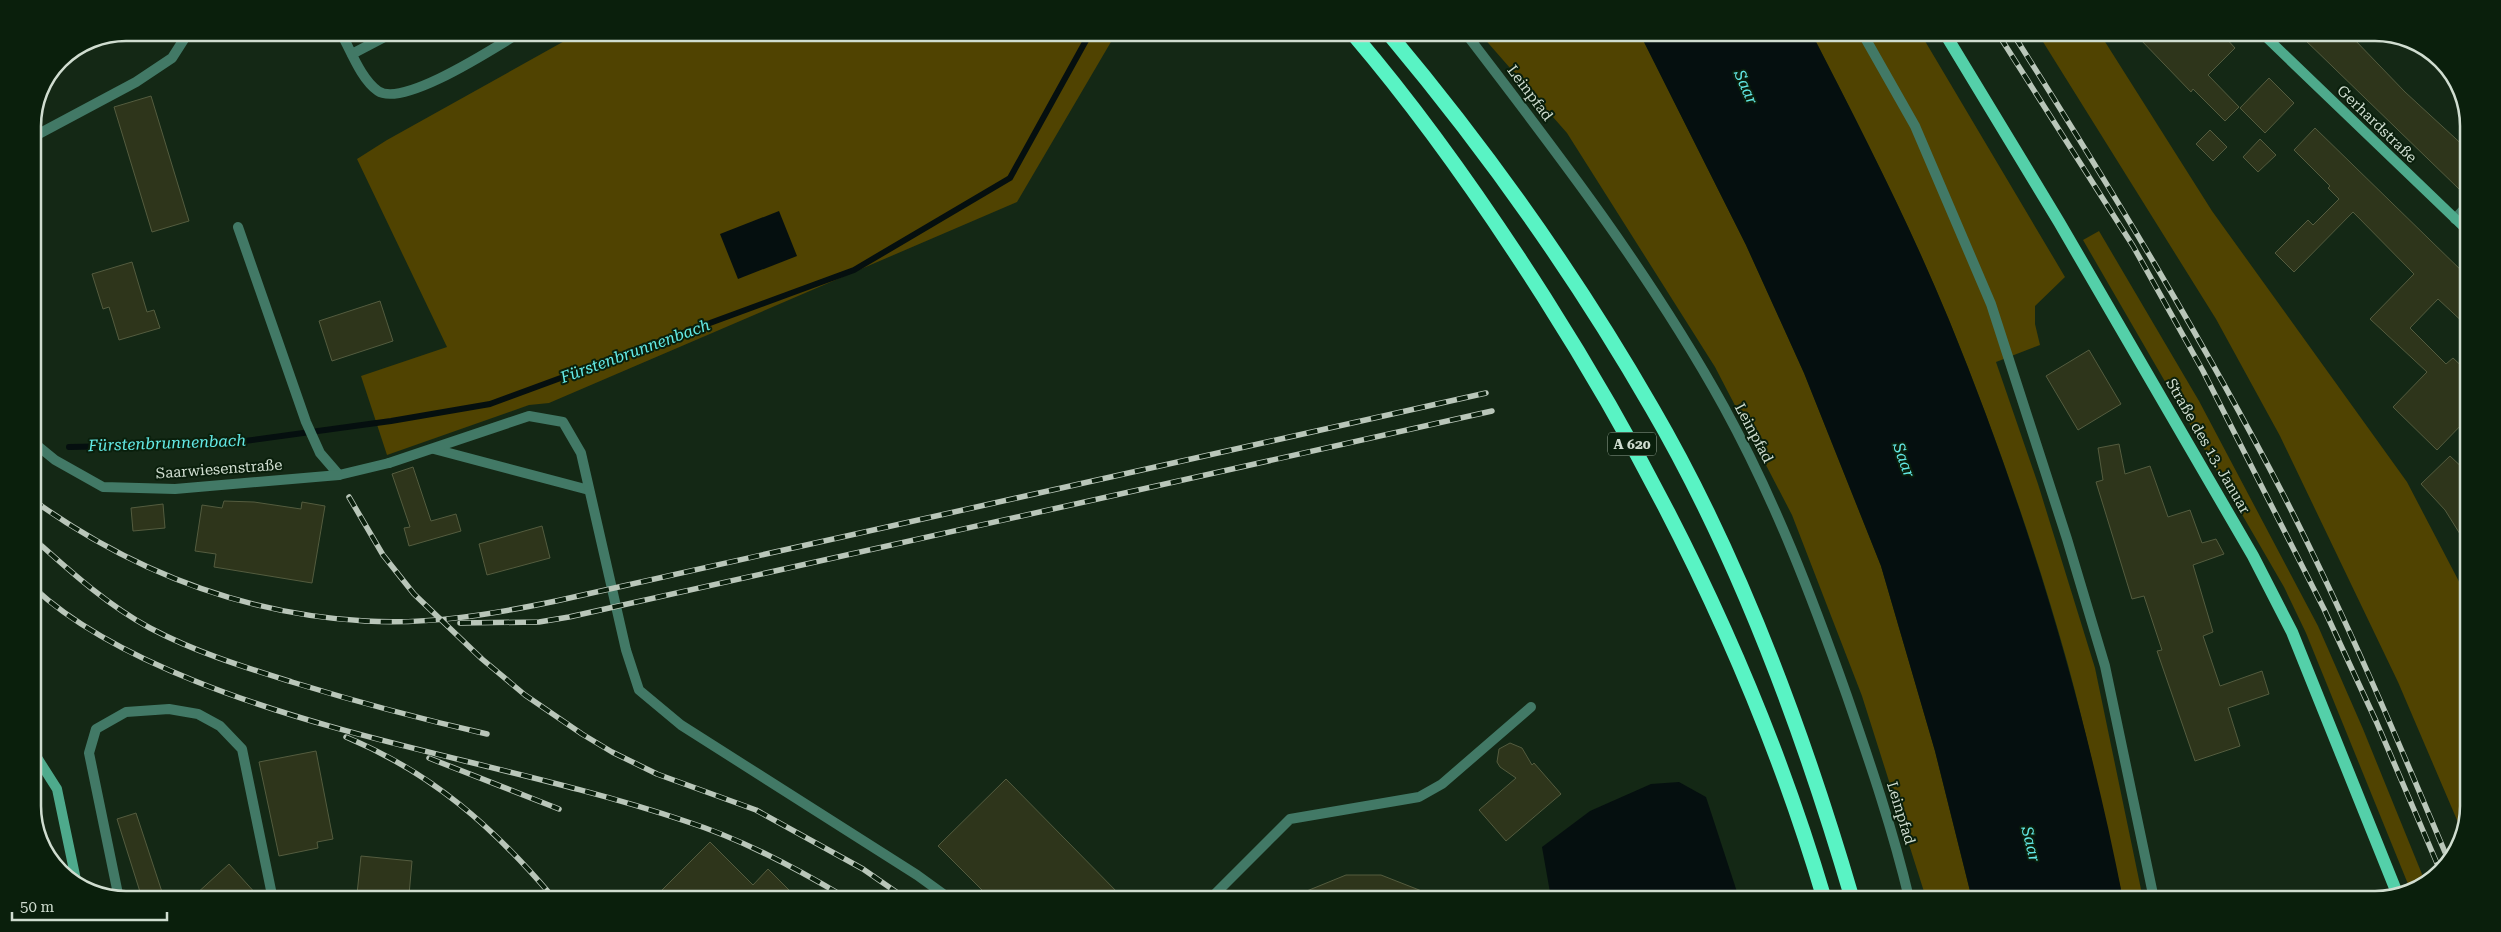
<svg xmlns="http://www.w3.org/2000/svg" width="2501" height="932" viewBox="0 0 2501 932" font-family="'Roboto Serif',serif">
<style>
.green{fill:#504301}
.water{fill:#050f0f}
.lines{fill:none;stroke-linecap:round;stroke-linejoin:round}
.stream{stroke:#050f0f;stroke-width:6}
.building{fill:#2e351b;stroke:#545c3f}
.lane{stroke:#427966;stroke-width:10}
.street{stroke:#427966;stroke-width:10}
.secondary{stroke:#4eaa8c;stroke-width:10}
.primary{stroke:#54d0a9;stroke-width:12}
.highway{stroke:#59f3c4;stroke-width:15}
.rail-casing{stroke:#b9c6b9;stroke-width:5.5}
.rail{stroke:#0a1f0c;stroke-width:4;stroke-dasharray:11;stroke-linecap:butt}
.labels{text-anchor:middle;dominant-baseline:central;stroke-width:4;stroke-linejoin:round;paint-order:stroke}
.shield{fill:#0a1f0c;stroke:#95a495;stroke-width:1}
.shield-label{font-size:14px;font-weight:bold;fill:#d0ddd0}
.street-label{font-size:15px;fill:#d0ddd0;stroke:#0a1f0c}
.water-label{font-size:16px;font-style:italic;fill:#63e9e6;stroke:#0a1f0c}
.rim{fill:none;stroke:#d0ddd0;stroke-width:2.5}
</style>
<rect width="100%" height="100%" fill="#142815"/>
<!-- green -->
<g class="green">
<path d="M577,34L1115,35L1017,202L549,403L529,405L387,455L361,376L447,347L357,159L387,140Z"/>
<path d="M1482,36H1641L1746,245L1804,373L1881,566L1935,751L1972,899L1926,898L1862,696L1792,515L1715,367L1567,133Z"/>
<path d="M1813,36H1922L2065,277L2035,306V324L2040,345L1996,362L2038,484L2095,668L2143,899H2123C2105,821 2089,742 2068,665C2036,550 1994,430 1949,320C1909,223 1861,129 1813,36Z"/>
<path d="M2040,37H2102L2212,211L2407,482L2465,593L2463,834L2398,682L2280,436L2216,319Z"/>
<path d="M2099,231L2199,401L2318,626L2363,729L2426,884L2410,889L2306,633L2284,587L2083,240Z"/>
</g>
<!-- water -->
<g class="water">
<path d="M1641,36H1813C1861,129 1909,223 1949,320C2025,506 2084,701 2123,899H1972L1935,751L1881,566L1804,373L1746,245Z"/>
<path d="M779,211L797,256L738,279L720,234Z"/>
<path d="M1679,782L1706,797L1739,898H1551L1542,847L1590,811L1651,784Z"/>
</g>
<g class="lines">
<!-- stream -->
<path class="stream" d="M69,447L223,444L391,421L490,404L854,270L1010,178L1089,35"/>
</g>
<!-- building -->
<g class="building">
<path d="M2138,37H2225L2235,48L2208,75L2239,107L2225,121L2193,89L2191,92Z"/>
<path d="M2302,37H2352L2405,92L2468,150V181L2459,189Z"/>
<path d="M2269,78L2294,103L2265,133L2240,108Z"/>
<path d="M151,96L189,221L152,232L114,107Z"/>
<path d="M2315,128L2467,276V326L2438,299L2410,328L2446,364L2453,358L2467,371L2466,420L2437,450L2393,407L2427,372L2370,319L2414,274L2353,212L2294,272L2275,253L2308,220L2313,225L2339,199L2328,188L2330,186L2294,150Z"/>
<path d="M2210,130L2227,147L2213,161L2196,144Z"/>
<path d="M2260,139L2276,155L2258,172L2243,157Z"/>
<path d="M132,262L147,312L154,310L160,328L119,340L109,307L103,309L92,274Z"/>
<path d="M380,301L393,341L332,361L319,321Z"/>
<path d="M2089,350L2121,404L2078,430L2046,376Z"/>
<path d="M2119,444L2125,474L2150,466L2168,517L2190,510L2202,543L2216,539L2224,554L2193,565L2213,632L2203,636L2220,686L2262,671L2269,694L2228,708L2240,746L2195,761L2157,651L2162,650L2144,596L2132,599L2096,482L2103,480L2098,448Z"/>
<path d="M2450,456L2466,471L2465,542L2445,510L2421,484Z"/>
<path d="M413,467L431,521L456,514L461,531L409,546L404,528L410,527L392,474Z"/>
<path d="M224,501L254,502L301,509L302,502L325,506L312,583L214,567L216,554L195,551L202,505L222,508Z"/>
<path d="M163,504L165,528L133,531L131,508Z"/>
<path d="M542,526L550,558L487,575L479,544Z"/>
<path d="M1510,743L1522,748L1532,765L1534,763L1561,794L1506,841L1479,810L1516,778L1500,767L1497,762L1499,749Z"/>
<path d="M316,751L333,839L317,842L318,848L279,856L259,762Z"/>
<path d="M1006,779L1122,897L988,896L938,846Z"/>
<path d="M136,813L163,895H141L117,819Z"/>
<path d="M710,842L753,885L768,869L795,896H656Z"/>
<path d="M361,856L412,861L409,895L357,894Z"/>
<path d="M229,864L257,895H195Z"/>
<path d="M1346,875H1381L1437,897H1292Z"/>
</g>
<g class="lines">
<!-- lane -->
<g class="lane">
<path d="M341,33C351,51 361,79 378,91C403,108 494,48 519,33"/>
<path d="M1467,35C1559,155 1651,275 1724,407C1775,500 1812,597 1847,696C1870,763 1893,830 1909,898"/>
<path d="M1864,36L1915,126L1991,304L2067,539L2105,666L2154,899"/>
<path d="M352,54L392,33"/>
<path d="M33,137L136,82L172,58L188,33"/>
<path d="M238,227L306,422L320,453L339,475"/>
<path d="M434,449L589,490"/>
<path d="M389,463L529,416L563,422L581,453L626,650L639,690L681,725L917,875L946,896"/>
<path d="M118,894L89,753L96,729L126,712L169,709L198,714L220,726L242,749L272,895"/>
<path d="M1212,897L1290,819L1419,797L1442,784L1531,707"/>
</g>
<!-- street -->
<g class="street">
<path d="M2455,219L2468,205"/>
<path d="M33,442L55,460L103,487L175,489L339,475L389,463"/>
</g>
<!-- secondary -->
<g class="secondary">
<path d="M2266,37L2468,231"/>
<path d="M33,754L36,756L57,789L76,880"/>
</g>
<!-- primary -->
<path class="primary" d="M1947,37L2059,222L2253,556L2292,632L2397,893"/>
<!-- highway -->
<g class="highway">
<path d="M1354,35C1424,117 1486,206 1544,297C1663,484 1761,685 1824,898"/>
<path d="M1390,35C1488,152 1576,276 1652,408C1740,559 1803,731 1852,898"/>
</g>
<!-- rail casing -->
<g class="rail-casing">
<g id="rail">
<path d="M2000,37L2133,246L2203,371L2324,609L2376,721L2439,868"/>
<path d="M2015,37C2110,187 2202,338 2284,496C2344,613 2396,736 2447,857"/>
<path d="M349,497L383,555L414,594L482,659L525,695L582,734L612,752L657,774L756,810L863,869L902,896"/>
<path d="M33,500C132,571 242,614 365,621C428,625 494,614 556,601L1486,393"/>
<path d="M33,538C70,571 106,604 150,628C195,652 244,667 292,682C357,702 421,719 487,734"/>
<path d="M33,587C77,628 140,659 195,681C354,745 524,767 685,821C741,839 792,866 843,896"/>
<path d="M460,623L539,622L569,617L1492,411"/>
<path d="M346,737C432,773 492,826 551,895"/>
<path d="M429,758L559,809"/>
</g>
</g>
<!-- rail -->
<use href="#rail" class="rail"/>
</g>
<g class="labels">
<!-- shield labels -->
<rect class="shield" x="1608" y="432.5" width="48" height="23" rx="4"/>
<g class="shield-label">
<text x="1632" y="444">A 620</text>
</g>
<!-- street labels -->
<g class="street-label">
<text transform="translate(1530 93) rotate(53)">Leinpfad</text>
<text transform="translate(2377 124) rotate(44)">Gerhardstraße</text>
<text transform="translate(1754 433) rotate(62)">Leinpfad</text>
<text transform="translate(2208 446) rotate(60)">Straße des 13. Januar</text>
<text transform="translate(219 469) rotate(-4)">Saarwiesenstraße</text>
<text transform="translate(1901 813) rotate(73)">Leinpfad</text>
</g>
<!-- water labels -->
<g class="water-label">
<text transform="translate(1746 87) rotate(66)">Saar</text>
<text transform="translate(635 351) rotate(-20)">Fürstenbrunnenbach</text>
<text transform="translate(167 443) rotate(-2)">Fürstenbrunnenbach</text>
<text transform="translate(1904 460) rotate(70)">Saar</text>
<text transform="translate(2031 844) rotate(76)">Saar</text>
</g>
</g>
<!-- crop -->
<path d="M0 0H2501V932H0ZM126 41H2375A85 85 0 0 1 2460 126V806A85 85 0 0 1 2375 891H126A85 85 0 0 1 41 806V126A85 85 0 0 1 126 41Z" fill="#0a1f0c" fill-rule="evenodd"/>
<path class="rim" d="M126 41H2375A85 85 0 0 1 2460 126V806A85 85 0 0 1 2375 891H126A85 85 0 0 1 41 806V126A85 85 0 0 1 126 41Z"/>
<!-- scale -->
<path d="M12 912v8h155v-8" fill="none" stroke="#d0ddd0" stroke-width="2.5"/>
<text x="20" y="912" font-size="15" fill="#d0ddd0" stroke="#0a1f0c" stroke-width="4" paint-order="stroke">50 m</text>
</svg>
